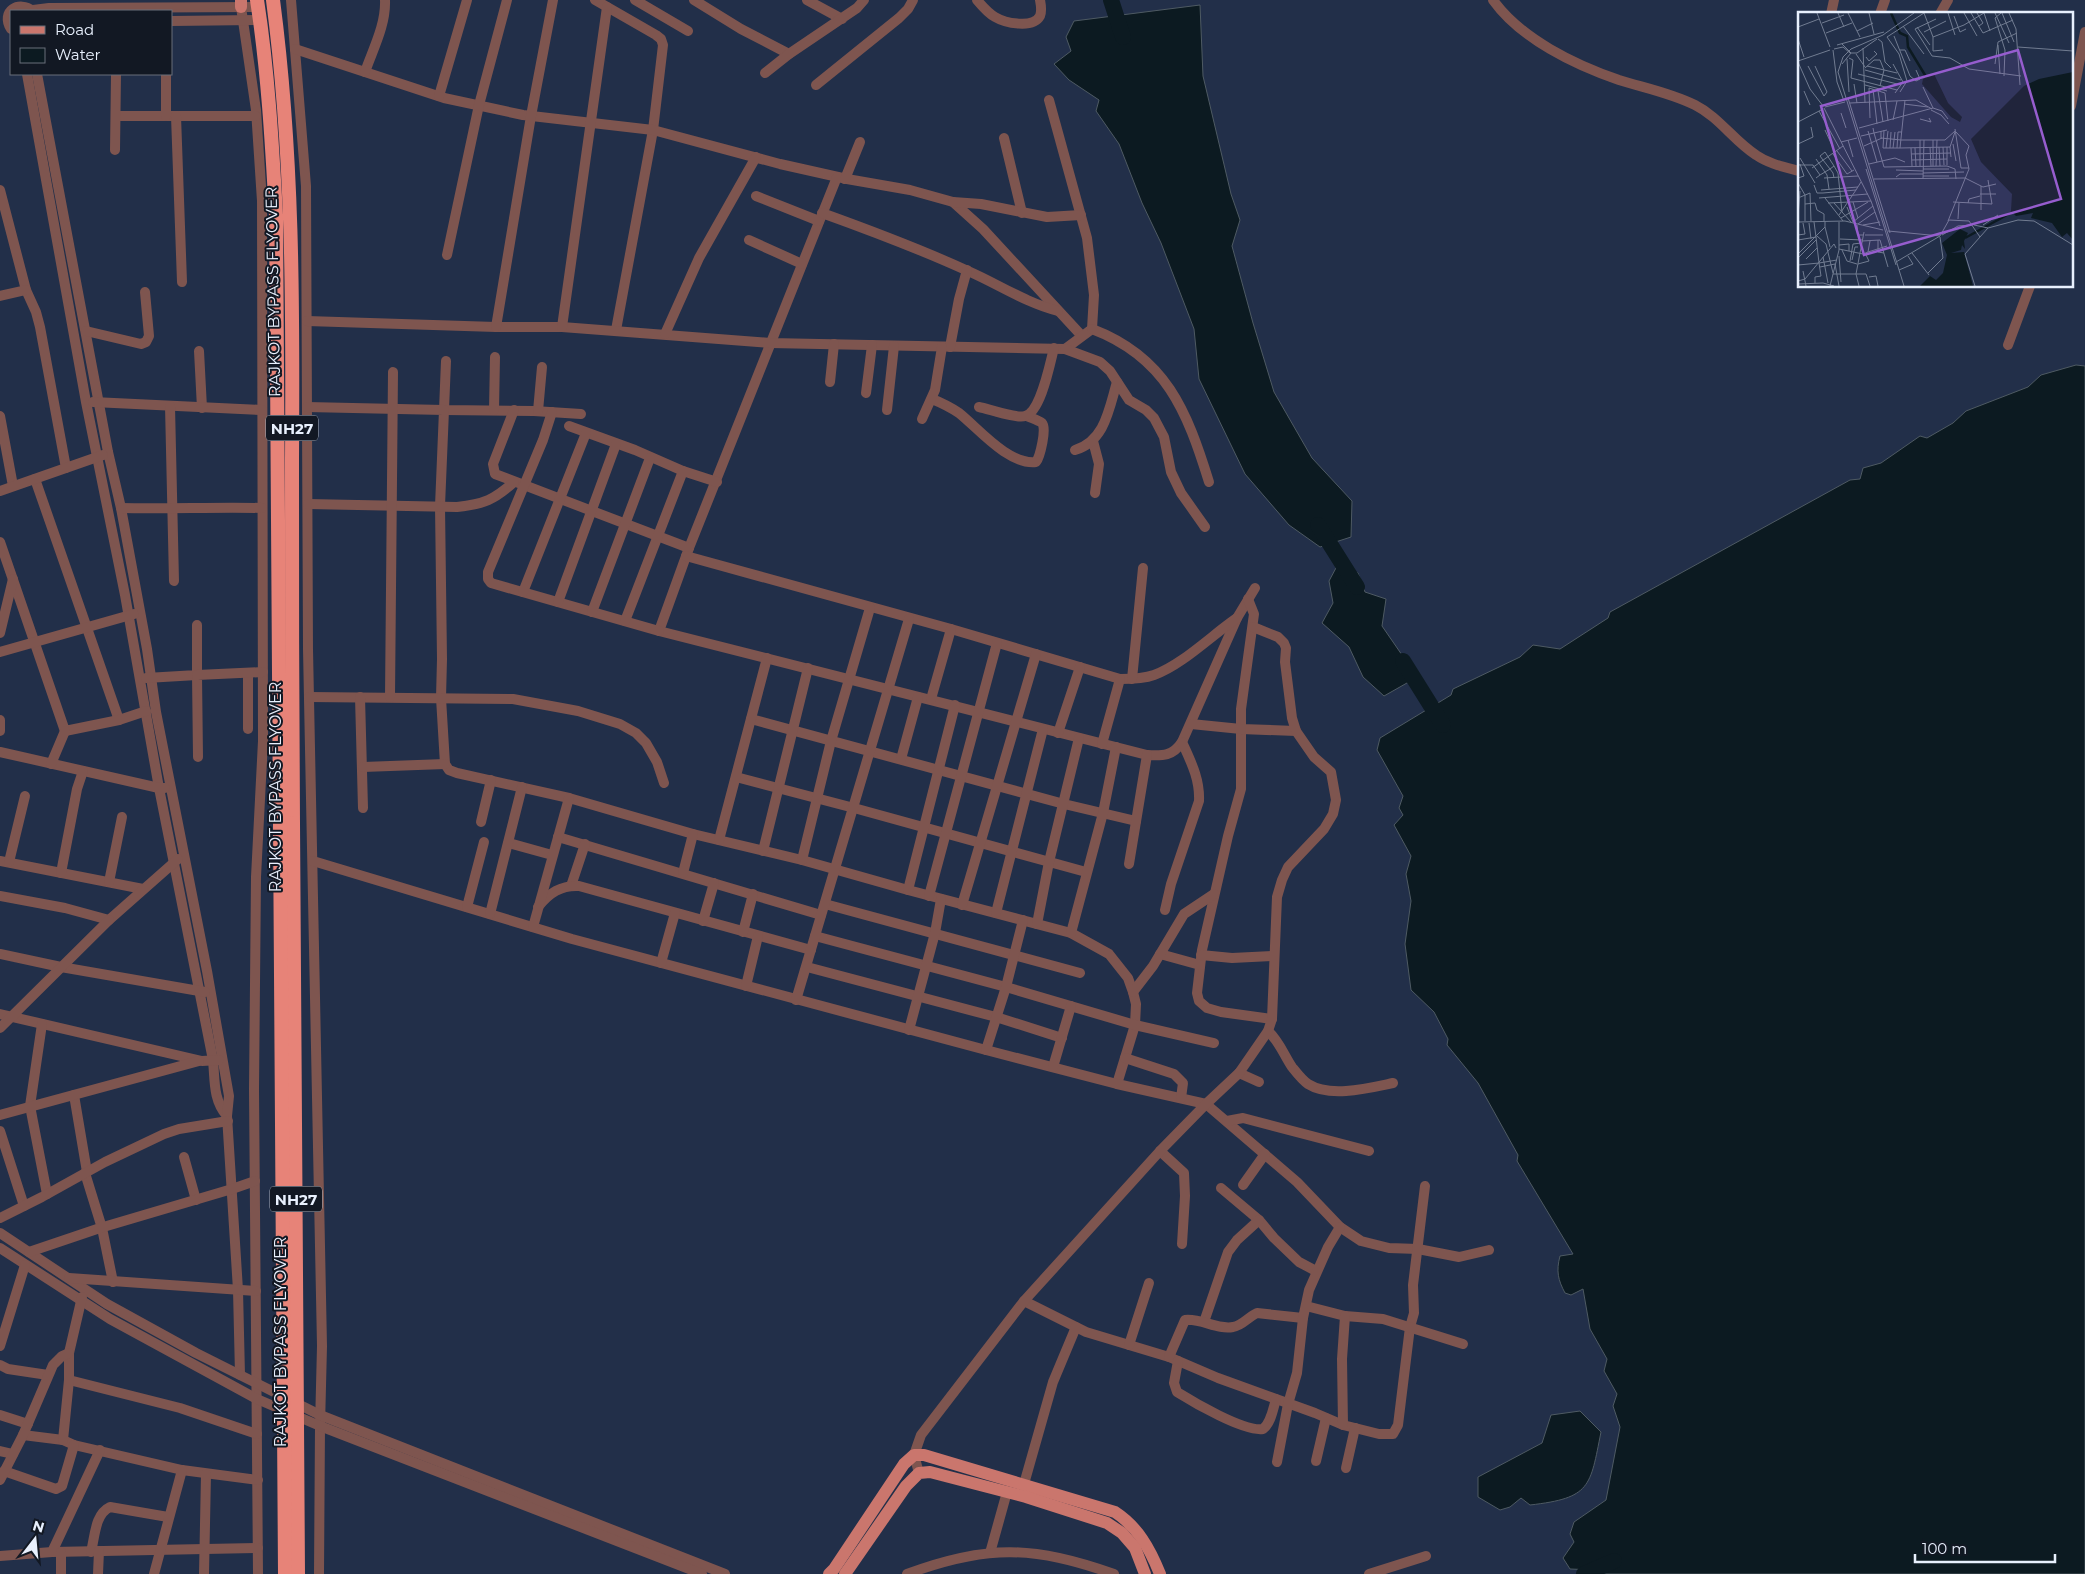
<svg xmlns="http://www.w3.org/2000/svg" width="2085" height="1574" viewBox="0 0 2085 1574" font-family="Montserrat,sans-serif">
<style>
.water{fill:#0c1a21;stroke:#4e5a63}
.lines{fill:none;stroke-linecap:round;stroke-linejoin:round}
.river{stroke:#0c1a21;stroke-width:16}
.minor{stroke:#7e554f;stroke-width:10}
.major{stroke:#ca766d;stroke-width:12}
.highway{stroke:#e78378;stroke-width:14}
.highway-bridge{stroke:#e78378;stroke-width:14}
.labels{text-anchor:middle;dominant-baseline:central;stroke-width:4;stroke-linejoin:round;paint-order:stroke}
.shield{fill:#121823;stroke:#a8afbc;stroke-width:1}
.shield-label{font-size:15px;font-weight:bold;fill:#e8f0fd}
.street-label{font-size:16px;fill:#e8f0fd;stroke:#121823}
.inset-river{fill:none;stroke:#0c1a21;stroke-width:2.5}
.inset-road{fill:none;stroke:#717c91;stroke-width:1}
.view{fill:#965dce;fill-opacity:0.15;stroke:#965dce;stroke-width:2.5}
.inset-edge{fill:none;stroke:#e8f0fd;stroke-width:2.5}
</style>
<rect width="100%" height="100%" fill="#222f49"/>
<!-- water -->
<g class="water">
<path d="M1200,5L1203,76L1231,194L1240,220L1232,246L1253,323L1274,392L1312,458L1352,501L1351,537L1320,547L1289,525L1245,474L1199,379L1194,329L1161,243L1142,203L1119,144L1096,111L1099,100L1069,80L1054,64L1071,51L1066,37L1074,21Z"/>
<path d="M2076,365L2085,366V1574H1597L1595,1570L1570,1569L1563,1558L1574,1542L1570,1534L1574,1522L1606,1500L1620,1427L1613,1406L1617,1394L1604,1371L1607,1359L1590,1329L1583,1289L1571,1295L1565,1293C1558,1280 1556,1271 1560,1256L1573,1254L1517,1161L1518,1155L1478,1083L1447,1045L1448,1039L1434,1012L1411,990L1405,944L1411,901L1406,874L1411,856L1394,825L1403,815L1399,808L1403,796L1377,750L1380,738L1451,695L1453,689L1520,657L1533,645L1560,649L1608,618L1610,612L1850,480L1860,479L1863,468L1881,463L1920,436L1927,438L1953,423L1966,411L2028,387L2041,375Z"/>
<path d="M1337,566L1358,573L1365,592L1386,599L1382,626L1402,655L1410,662L1414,679L1384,696L1363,677L1349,647L1322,623L1333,603L1329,581Z"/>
<path d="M1580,1411L1601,1432C1590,1487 1591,1498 1530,1505L1521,1498L1510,1507L1500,1510L1478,1497V1477L1542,1443L1551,1415Z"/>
</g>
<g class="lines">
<!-- river -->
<g class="river">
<path d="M1111,0L1123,37"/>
<path d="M1318,525L1357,587"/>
<path d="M1403,661L1443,725"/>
<path d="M1584,1574L1614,1561"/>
</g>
<!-- minor -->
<g class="minor">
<path d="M291,0L306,186L308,649L322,1346L320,1426L319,1574"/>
<path d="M595,0L656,35L661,39L663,45L653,130L616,330"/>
<path d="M635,0L688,31"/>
<path d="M694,0L741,29L789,54"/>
<path d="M807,0L842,19"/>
<path d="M977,0C982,6 988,13 995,17C1005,23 1033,29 1040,16C1042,11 1041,5 1040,0"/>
<path d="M1493,0C1521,39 1575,65 1619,80C1645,88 1671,93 1695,105C1719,117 1734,141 1756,155C1769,164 1784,167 1799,171"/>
<path d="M241,7L256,110L262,201L263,741L256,877L254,1090L258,1574"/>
<path d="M33,10L49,8L258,7"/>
<path d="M1831,14L1834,0"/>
<path d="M1880,14L1885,0"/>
<path d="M1940,14L1948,0"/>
<path d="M171,21L260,20"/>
<path d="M11,29C0,11 19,0 33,11"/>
<path d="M295,49L444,98L523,115L653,130L780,164L847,179L910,190L953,202L983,229L1081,335"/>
<path d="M365,72C373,49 386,25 385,0"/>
<path d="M765,73L789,54L857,8L864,0"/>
<path d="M27,74L86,402L125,595L159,788L213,1060C215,1081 213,1100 227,1116"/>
<path d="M37,74L108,452L121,508L147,649L156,712L207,971L229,1096L227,1116L238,1290L240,1375"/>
<path d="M816,85L899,18L908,9L913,0"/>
<path d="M439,96L467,0"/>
<path d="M1049,100L1087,238L1094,295L1092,329"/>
<path d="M2071,106L2085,32"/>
<path d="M116,116H256"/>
<path d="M166,116V74"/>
<path d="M176,116L182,282"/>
<path d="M1004,138L1022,213"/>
<path d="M115,150L116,74"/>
<path d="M837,177L689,548L659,631L1147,755C1163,756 1173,756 1182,742L1237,618L1255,588"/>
<path d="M845,179L860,142"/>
<path d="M0,190L26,290L36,312L40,327L66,468"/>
<path d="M756,196L819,221"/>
<path d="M953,202L981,204L1047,217L1081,215"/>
<path d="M822,213C872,231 920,249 968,271C998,284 1026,303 1058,311"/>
<path d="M749,240L802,264"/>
<path d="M447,255L479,105L507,0"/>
<path d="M0,296L26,290"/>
<path d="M307,321L496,327H562L770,343L1065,349L1092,329"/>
<path d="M496,327L531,116L553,0"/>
<path d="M562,327L607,7"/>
<path d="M1092,329C1166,357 1187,411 1209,482"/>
<path d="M86,331L141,344L146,342L149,336L145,292"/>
<path d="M665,334L699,258L756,157"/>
<path d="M2008,345L2030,286"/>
<path d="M950,347L959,299L967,270"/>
<path d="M1065,349L1100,362L1110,371L1129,400L1146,410L1154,418L1164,437L1171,472L1181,493L1205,527"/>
<path d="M199,351L202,408"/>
<path d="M446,361L444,410L534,411L581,414"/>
<path d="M830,382L834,344"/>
<path d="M866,393L872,345"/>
<path d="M932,399C942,403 950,407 959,413C978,428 1008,465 1036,462C1040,457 1047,428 1042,423C1038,420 1031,418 1027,416"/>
<path d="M93,402L262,410"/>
<path d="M170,406L174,581"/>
<path d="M307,407L444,410L440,506L442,659L441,698L445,764L449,770L457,773L569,798L693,834L802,860L908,890L1071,933L1109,954L1128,978L1133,992L1136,1004L1135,1025L1117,1084"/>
<path d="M979,407C989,409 1017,419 1025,416C1041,412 1050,363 1054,348"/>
<path d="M494,410L495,357"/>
<path d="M514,410L493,464L495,474L689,548"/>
<path d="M887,410L894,346"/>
<path d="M538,411L542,367"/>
<path d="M552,412L543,440L488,572V579L491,583L659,631"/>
<path d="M0,416L13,486"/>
<path d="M922,419L935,390L942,347"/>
<path d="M569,426L635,450L683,471"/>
<path d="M1093,441L1099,464L1095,493"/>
<path d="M1075,450C1105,441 1109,409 1117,382"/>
<path d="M35,479L119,720"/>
<path d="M0,491L103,455"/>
<path d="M308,504L457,507C484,504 494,500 514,482"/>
<path d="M121,508C168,509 215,507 262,508"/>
<path d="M0,542L65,731L119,720L146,711"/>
<path d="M686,556L951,629L1120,679C1131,679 1143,679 1154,675C1182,665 1212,635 1237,618"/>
<path d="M523,592L586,433"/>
<path d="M1248,599L1254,614L1241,709V789L1228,836L1202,950L1197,993L1199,1001L1207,1008L1221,1012L1272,1019"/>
<path d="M558,602L616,444"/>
<path d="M592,612L650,458"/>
<path d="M625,621L683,471L717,482"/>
<path d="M0,633L13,579"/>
<path d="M0,652L134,614"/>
<path d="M146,678L197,675V625"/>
<path d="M1132,679L1143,568"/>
<path d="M309,697L513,699L578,711L620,724L636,733L646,743L657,762L664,783"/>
<path d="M360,697L363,808"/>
<path d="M390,697L393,372"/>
<path d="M931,699L951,629"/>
<path d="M751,719L1064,804L1136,821"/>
<path d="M0,720V731"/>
<path d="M1191,724L1241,729L1296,731"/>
<path d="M248,729V673"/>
<path d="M1058,733L1080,667"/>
<path d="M1102,744L1120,679"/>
<path d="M0,752L159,788H165"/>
<path d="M198,757L197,675L263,672"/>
<path d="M901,759L918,697"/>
<path d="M51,764L65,731"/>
<path d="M363,767L445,764"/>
<path d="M736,777L854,808L1086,872"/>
<path d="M481,822L491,780"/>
<path d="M558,837L821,915"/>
<path d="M719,840L767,658"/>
<path d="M509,843L552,855"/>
<path d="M763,851L808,668"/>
<path d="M802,860L831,741L870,608"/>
<path d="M0,861L143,889"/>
<path d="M313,861L572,939L986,1050L1117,1084L1206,1104L1297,1182L1340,1227L1361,1241L1389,1248L1418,1249L1459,1257L1489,1250"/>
<path d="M9,862L25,796"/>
<path d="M1129,864L1147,755"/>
<path d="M61,873L77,789L83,771"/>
<path d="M683,873L693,834"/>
<path d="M109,882L122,817"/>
<path d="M571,886L585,844"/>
<path d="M908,890L955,705"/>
<path d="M0,896L65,908L109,920L178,859"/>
<path d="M929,896L997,643"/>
<path d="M825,904L1080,973"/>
<path d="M962,905L1036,654"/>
<path d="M467,907L484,842"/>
<path d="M538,907C549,893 561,885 579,886L811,950"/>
<path d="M1165,910L1171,884L1199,801C1200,779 1191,762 1182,742"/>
<path d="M996,913L1043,729"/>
<path d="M490,914L522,787"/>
<path d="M703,921L714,883"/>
<path d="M1037,924L1049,862L1079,738"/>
<path d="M533,927L569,798"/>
<path d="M743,932L753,894"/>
<path d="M1071,933L1103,813L1116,747"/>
<path d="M815,936L1006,987L1135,1025L1214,1043"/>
<path d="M0,954L61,967L205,992"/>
<path d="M1160,954L1200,965"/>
<path d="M1201,955L1232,958L1274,956"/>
<path d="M661,963L675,913"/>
<path d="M807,967L996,1017L1062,1038"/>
<path d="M746,986L758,936"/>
<path d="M1133,992L1153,966L1184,914L1214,894"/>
<path d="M796,1000L909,619"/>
<path d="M0,1014L202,1061L219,1060"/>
<path d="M42,1024L30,1106L47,1194"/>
<path d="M0,1028L109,920"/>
<path d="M909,1030L935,933L941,899"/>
<path d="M1268,1031C1279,1041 1284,1055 1292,1067C1296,1072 1302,1080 1308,1084C1330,1098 1369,1088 1393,1083"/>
<path d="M986,1050L1006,987L1023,920"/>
<path d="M1125,1058L1174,1074L1183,1083L1181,1098"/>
<path d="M1053,1067L1071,1006"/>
<path d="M1239,1073L1259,1082"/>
<path d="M74,1095L87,1172"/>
<path d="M0,1115L199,1061"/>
<path d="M1227,1121L1243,1118L1369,1151"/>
<path d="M0,1131L24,1206"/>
<path d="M1160,1151L1184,1173L1185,1196L1182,1244"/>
<path d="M184,1157L196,1200"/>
<path d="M85,1173L102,1228L113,1282"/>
<path d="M1243,1185L1265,1154"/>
<path d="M1221,1188L1259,1220L1274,1238L1299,1262L1316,1271"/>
<path d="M0,1218L42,1197L105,1162L164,1134L179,1129L228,1121"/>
<path d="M0,1233L107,1304L196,1353L320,1415L725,1574"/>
<path d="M0,1248L110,1319L257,1399L320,1426L702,1574"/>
<path d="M29,1252L100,1228L232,1189L255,1181"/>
<path d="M69,1278L256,1291"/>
<path d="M1024,1301L1086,1332L1169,1357L1218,1378L1315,1413L1343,1425L1379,1434H1393L1398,1425L1410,1327L1414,1313L1413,1285L1425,1186"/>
<path d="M1306,1306L1345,1316L1383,1319L1463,1344"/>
<path d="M1204,1322L1228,1252L1237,1240L1259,1220"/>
<path d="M1129,1345L1149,1283"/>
<path d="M0,1346L25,1265"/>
<path d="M1169,1357L1185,1320C1201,1318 1217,1330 1233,1327C1242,1326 1248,1317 1257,1313L1303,1318"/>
<path d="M1178,1361L1174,1383L1177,1392C1193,1402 1244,1432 1263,1429C1271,1423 1273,1409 1276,1399"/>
<path d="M0,1365L8,1369L48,1375"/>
<path d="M69,1380L180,1408L257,1434"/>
<path d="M0,1415L28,1424"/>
<path d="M1343,1425L1342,1359L1345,1316"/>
<path d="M23,1435L63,1440L74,1445L182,1470L258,1480"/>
<path d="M63,1440L69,1380V1353L82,1297"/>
<path d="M0,1451L13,1454"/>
<path d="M1316,1461L1326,1418"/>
<path d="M1277,1462L1288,1404L1297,1373L1303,1318L1309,1290L1328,1247L1340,1227"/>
<path d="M1346,1468L1355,1428"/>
<path d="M4,1471L56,1489L62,1486L74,1445"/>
<path d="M919,1473L914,1455L921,1435L1024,1301L1160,1151L1206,1104L1239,1073L1268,1031L1272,1019L1277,897L1282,880L1288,867L1324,829L1333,814L1336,800L1331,772L1314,757L1296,731L1292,718L1285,662L1286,648L1284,643L1278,637L1253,627"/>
<path d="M0,1480L23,1435L53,1365L62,1356L69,1353"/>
<path d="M1024,1484L1053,1382L1076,1327"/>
<path d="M52,1552L258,1548"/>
<path d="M91,1552C95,1536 95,1514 110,1507L168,1517"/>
<path d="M990,1553L1007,1492"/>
<path d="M0,1556L52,1552L100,1450"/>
<path d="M61,1574V1552"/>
<path d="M98,1574L99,1551"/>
<path d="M154,1574L182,1470"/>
<path d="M204,1574L206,1474"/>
<path d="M907,1574C988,1544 1033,1546 1114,1574"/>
<path d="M1369,1574L1426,1556"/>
</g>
<!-- major -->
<g class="major">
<path d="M241,0V7"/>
<path d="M829,1574L834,1569L904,1464L914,1455H924L1115,1512C1138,1527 1150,1549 1160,1574"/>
<path d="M845,1574L906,1486L919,1473L930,1472L1026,1497L1107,1523L1122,1533L1135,1548L1145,1574"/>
</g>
<!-- highway -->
<g class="highway">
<path d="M257,0C268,71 272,143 276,215L280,825"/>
<path d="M273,0C293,152 293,306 292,459C292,580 292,702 293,823"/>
</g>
<!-- highway-bridge -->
<g class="highway-bridge">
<path d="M293,823L298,1574"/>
<path d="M280,825L285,1574"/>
</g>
</g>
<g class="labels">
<!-- shield labels -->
<g class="shield">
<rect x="266" y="415.5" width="52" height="25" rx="4"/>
<rect x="270" y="1186.5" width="52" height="25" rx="4"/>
</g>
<g class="shield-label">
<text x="292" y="428">NH27</text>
<text x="296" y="1199">NH27</text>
</g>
<!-- street labels -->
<g class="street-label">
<text transform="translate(273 292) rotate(-91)">RAJKOT BYPASS FLYOVER</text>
<text transform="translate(275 787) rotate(-90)">RAJKOT BYPASS FLYOVER</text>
<text transform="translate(280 1342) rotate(-90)">RAJKOT BYPASS FLYOVER</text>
</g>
</g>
<!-- overview -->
<g transform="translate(1798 12)">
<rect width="275" height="275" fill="#222f49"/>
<path d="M275,60V228L269,221L264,225L254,211L233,206L235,201L218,204L213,199L214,182L183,150L173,127L226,74L241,67ZM136,62L150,91L164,105L162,110L153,105L124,72L125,67ZM162,217L170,221L166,229L167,237L164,233L163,238L153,241L166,240L175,274H122L132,264L138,268L145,261L149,243L144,231Z" fill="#0c1a21"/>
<path class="inset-river" d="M93,1L102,21L109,24L110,35L130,68M167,226L218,198"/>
<path class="inset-road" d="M19,1L32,35M40,1L46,15M50,1L62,25M71,1L76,22M126,1L135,25V39L145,38M150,1L157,23M166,1L179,24M173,1L185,21L215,8M179,1L185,11L181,14M186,1L192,19M197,1L211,31M203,1L197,6L207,38L206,64M204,1L216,30M211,1L218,17L222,73M156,4L162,20L168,17M138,7L117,17L134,44L152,46L171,57L223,64M24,11L46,3M105,14L126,42M0,15L21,7M119,15L132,33M59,19L75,11M126,20L148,9M28,21L54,11M96,24L112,64L118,69L122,67L118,58M135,25L166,13L186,1M0,27L6,45M80,27L84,30L87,50L93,56M39,33L86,20M200,33L202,62M220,35L275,39M65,36L67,91M36,37L45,35L52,41H59L79,27M35,38L39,70L46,89M102,38H107L112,49M58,42L67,55M68,45L71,49L79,42L76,39M51,46L55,48L53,66L99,78M49,47L51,80M0,49L32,38M0,50L12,77L25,94M44,52L53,41L44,32M95,52L105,70L97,81M197,52L200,30L219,21M10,54L26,84L29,80L17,54M69,54L99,61M67,56L76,48H82L86,58L82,74M67,58L103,68M60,62L103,73M56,72L59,91M67,73L89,79M125,75L135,96M75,77L79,112M6,79L12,93M80,79L85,110M102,80L109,69L101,42L89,25L126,1M50,86L92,221M107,88L102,136L152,135M52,91L118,88L134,97M106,92L130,95M27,95L47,90M26,96L73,189L82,214M133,98L143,103L151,112M21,99L42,137M43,101L48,116M72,106L71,76L87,81L90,109M122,107L133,110L131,106M95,108L99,89M0,110L25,97M61,116L135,96L144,99L150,107M75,116L76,121L89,118M157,117L163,156H171M27,118L37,140M86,118L85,136H102M70,119L79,150M83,119V126L103,128M63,124L76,121L86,155L149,154L157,157L158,167M50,128L55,145M103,128H147L157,119M122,128V154M135,128V154M43,130L59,126M0,132L15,125L13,115M155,132L158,149M66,134L84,126M132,135L133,154M141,135L142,154M145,135L146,153M149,135V153M88,136L90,119M92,136L93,120M95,136L97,120M99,136L100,120H104M113,136L114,154M117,136L118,154M39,139L54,159M35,142L49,162L56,158M113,142L153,141M153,145L152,135L157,120M2,146L17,171M18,147L29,163L31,177M114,148L149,147M71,152L97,146L107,150M0,153H15L22,163L18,166M36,154L40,161L44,200M138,154L139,128M14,156L45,134M68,157L98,253M125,157H151M98,158L125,159M125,161L166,160M22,163L32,157L36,154L27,140L22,144L25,148L32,157L35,161L36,166M125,164H151M98,165L102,162H125M0,166L6,164L2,152M26,166L60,164M76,167L167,166L185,175L198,172M125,167L126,128M0,171L7,183V209M16,173L19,181H25L58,178L63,170M183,174V198M23,178L60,175M182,182H198M0,186L12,181L13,209M21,186L70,182M27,186L45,209M55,190L60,206M155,190L194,192L190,168M30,191L73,189M36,191L53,210M170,191L171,187L182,184M7,192L17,191L19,198L26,202V210M49,195L55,210M41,203L58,178M0,205L2,179M43,206L70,190M160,207L161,191M150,209L171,157L168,143L171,134L158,120M0,210L47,209L85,218M16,210L18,225M55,210L75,194M11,211L13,227M60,212L77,200M59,213L60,223H65M65,213L82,210M176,213L190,216L220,208L236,209L275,233M185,213L200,203M27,215L32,235M90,219L142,224M0,223L7,222L5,211M67,223H85M144,223L160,214L174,213M19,224L28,232L35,261M42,227L64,228M0,228L18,225L21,251L0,253M80,228V240L86,241M82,228L90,255M64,229L82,228M41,233L51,232V239M41,237L65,242L70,240L72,229M44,238L49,249L59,252M70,240L89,234M114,241L131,263M0,242L27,215V210M41,244L43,270M25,245L30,271M0,246L18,228M8,247L19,236M54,248L57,235H60M52,249L55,232L63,231M98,250L142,224L151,208L171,209L182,225L190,216M60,252L71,249L68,243L71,242M22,255L37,252L41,274M101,258L115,252L110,244M5,259L8,274M130,261L145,246L142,225M35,262H68L72,274M71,265L78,264L80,274M0,269L7,267L36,232L38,236M17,271V265L23,264L21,251L39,248M0,272L25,271L36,274M32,274L41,238V210M61,274L58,262L66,220M106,274L40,60L45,45L53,37L85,23L116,1M177,274L167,242L182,225"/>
<path class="view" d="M220,38L263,187L66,243L23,94Z"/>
<rect width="275" height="275" class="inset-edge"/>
</g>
<!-- legend -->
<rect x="10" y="10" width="162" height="65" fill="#121823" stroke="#686e7a"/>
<rect x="20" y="26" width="25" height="8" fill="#ca766d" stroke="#686e7a"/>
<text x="55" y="35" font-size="15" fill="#e8f0fd">Road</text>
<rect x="20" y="48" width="25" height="15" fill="#0c1a21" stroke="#686e7a"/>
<text x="55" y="60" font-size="15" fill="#e8f0fd">Water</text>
<!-- north arrow -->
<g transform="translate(35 1539) rotate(16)" stroke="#121823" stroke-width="4" paint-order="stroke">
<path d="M0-4L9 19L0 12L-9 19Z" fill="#e8f0fd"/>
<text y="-8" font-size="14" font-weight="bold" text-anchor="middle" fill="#e8f0fd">N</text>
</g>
<!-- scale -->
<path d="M1915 1554v8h140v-8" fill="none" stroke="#e8f0fd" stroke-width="2.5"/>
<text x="1922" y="1554" font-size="15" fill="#e8f0fd" stroke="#121823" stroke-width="4" paint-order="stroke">100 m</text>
</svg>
